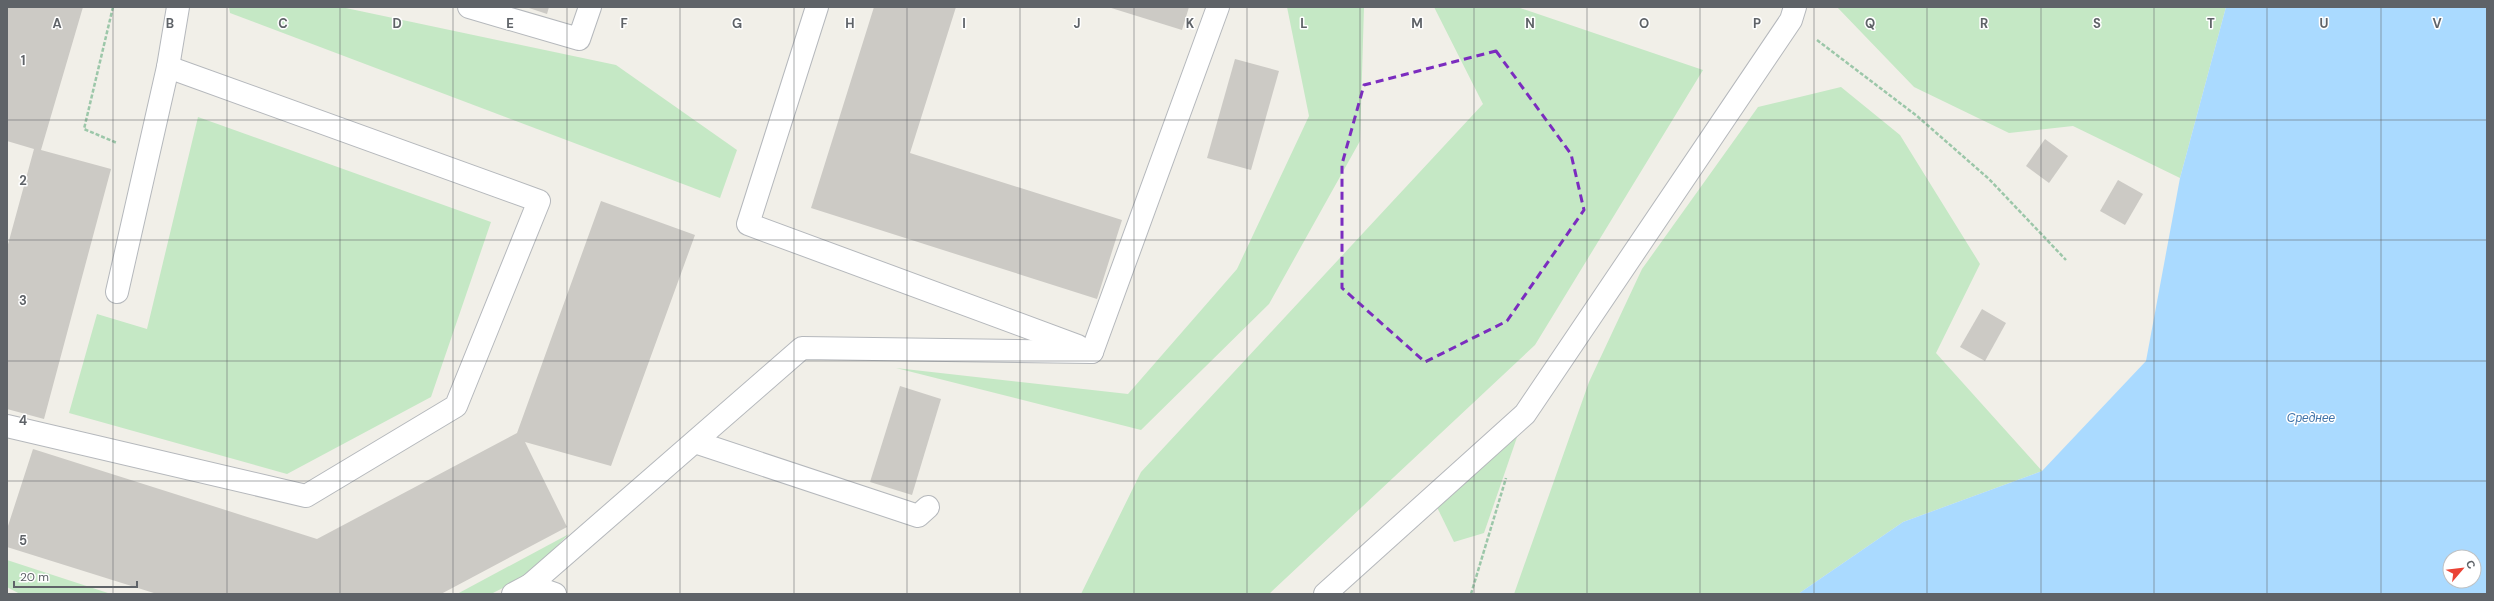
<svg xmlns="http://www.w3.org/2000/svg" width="2494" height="601" viewBox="0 0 2494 601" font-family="'DM Sans',sans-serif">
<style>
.green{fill:#c5e8c5}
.water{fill:#aadaff;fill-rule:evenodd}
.building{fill:#cccac5}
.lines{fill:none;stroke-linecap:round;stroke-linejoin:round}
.service-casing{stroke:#b5b8bc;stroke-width:24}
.path{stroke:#9cc7a9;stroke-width:2.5;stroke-dasharray:4 2;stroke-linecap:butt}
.service{stroke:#fff;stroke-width:22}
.marked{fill:none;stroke:#7b2cbf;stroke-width:3;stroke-dasharray:8 5;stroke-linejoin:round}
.grid{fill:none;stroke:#5f6368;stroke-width:1;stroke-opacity:0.55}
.labels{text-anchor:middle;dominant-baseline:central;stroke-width:3;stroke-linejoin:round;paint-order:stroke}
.water-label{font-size:12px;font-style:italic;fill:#4174aa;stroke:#fff}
.grid-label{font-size:13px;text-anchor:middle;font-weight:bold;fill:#5f6368;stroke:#fff;stroke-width:3;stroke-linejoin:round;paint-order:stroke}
</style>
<rect width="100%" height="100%" fill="#f1efe8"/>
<!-- green -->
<g class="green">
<path d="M229,7H341L616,65L737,150L720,198L230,13Z"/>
<path d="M1287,7H1364L1360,141L1269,304L1141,430L896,368L1128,394L1237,269L1309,116Z"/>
<path d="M1434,7H1517L1703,70L1535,345L1269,594H1081L1141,472L1483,104Z"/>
<path d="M1837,7H2226L2180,178L2073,126L2009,133L1914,87Z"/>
<path d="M1841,87L1900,135L1980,264L1936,353L2042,471L1903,522L1798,594H1514L1589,382L1642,269L1758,107Z"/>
<path d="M198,117L491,222L431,397L287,474L69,413L97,314L147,329Z"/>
<path d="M1525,414L1484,533L1454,542L1434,501Z"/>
<path d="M569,534L528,575L491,594H457Z"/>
<path d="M7,560L111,594H20L7,587Z"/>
</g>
<!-- water -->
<path class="water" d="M2226,7H2487V594H1798L1903,522L2042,471L2146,361L2180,178ZM2450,557H2474V581H2450Z"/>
<!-- building -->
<g class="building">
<path d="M7,7H83L41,150L111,169L44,419L7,409V248L34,149L7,141Z"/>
<path d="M526,7H549L547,14Z"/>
<path d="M874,7H956L910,153L1122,220L1097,299L811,208Z"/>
<path d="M1108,7H1189L1182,30Z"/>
<path d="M1235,59L1279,71L1251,170L1207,158Z"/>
<path d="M2045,139L2068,156L2049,183L2026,166Z"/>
<path d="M2118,180L2143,194L2125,225L2100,211Z"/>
<path d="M601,201L695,235L611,466L525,442L567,527L441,594H157L7,547V529L33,449L317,539L517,433Z"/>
<path d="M1982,309L2006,323L1985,361L1960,347Z"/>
<path d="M900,386L941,399L912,495L870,482Z"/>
</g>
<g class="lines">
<!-- service casing -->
<g class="service-casing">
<g id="service">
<path d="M469,7L579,39L590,7"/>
<path d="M817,7L748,224L1078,346"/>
<path d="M117,292L168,67L178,7"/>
<path d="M1092,352L1218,7"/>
<path d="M7,426L306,496L456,406L539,201L168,67"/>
<path d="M695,442L918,516L928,507"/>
<path d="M530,585L555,594"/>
<path d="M513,594L530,585L802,348L1092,352"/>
<path d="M1325,594L1525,414L1791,20L1795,7"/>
</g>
</g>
<!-- path -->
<g class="path">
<path d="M113,7L84,129L117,143"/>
<path d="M1817,40L1917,116L1989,179L2066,260"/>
<path d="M1471,594L1506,478"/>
</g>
<!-- service -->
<use href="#service" class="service"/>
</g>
<!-- marked area -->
<path class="marked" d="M1496,51L1571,154L1584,210L1507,321L1425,362L1342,288V164L1364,85Z"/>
<!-- grid -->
<path class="grid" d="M113,7V594M227,7V594M340,7V594M453,7V594M567,7V594M680,7V594M794,7V594M907,7V594M1020,7V594M1134,7V594M1247,7V594M1360,7V594M1474,7V594M1587,7V594M1700,7V594M1814,7V594M1927,7V594M2041,7V594M2154,7V594M2267,7V594M2381,7V594M7,120H2487M7,240H2487M7,361H2487M7,481H2487"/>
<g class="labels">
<!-- water labels -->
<g class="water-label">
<text x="2311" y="418">Среднее</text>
</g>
</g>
<g class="grid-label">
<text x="57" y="28">A</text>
<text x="170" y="28">B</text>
<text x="283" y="28">C</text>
<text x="397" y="28">D</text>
<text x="510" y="28">E</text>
<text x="624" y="28">F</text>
<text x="737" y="28">G</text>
<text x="850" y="28">H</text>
<text x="964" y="28">I</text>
<text x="1077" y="28">J</text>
<text x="1190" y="28">K</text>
<text x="1304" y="28">L</text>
<text x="1417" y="28">M</text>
<text x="1530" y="28">N</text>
<text x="1644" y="28">O</text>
<text x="1757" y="28">P</text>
<text x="1870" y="28">Q</text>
<text x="1984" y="28">R</text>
<text x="2097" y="28">S</text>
<text x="2211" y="28">T</text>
<text x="2324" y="28">U</text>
<text x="2437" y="28">V</text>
<text x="23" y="65">1</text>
<text x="23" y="185">2</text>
<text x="23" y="305">3</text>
<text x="23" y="425">4</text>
<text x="23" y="545">5</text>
</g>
<!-- border -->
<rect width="2494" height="601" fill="none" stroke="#5f6368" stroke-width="16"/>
<!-- north arrow -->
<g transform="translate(2462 569) rotate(62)"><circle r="19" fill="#ffffff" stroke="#bfc1c3"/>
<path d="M0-3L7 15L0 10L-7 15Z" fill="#ea4335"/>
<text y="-6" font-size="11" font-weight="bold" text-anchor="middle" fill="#5f6368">С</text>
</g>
<!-- scale -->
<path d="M14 581v6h123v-6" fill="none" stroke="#5f6368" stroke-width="2"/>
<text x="20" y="581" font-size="12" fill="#5f6368" stroke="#ffffff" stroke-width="3" paint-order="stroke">20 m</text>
</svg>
